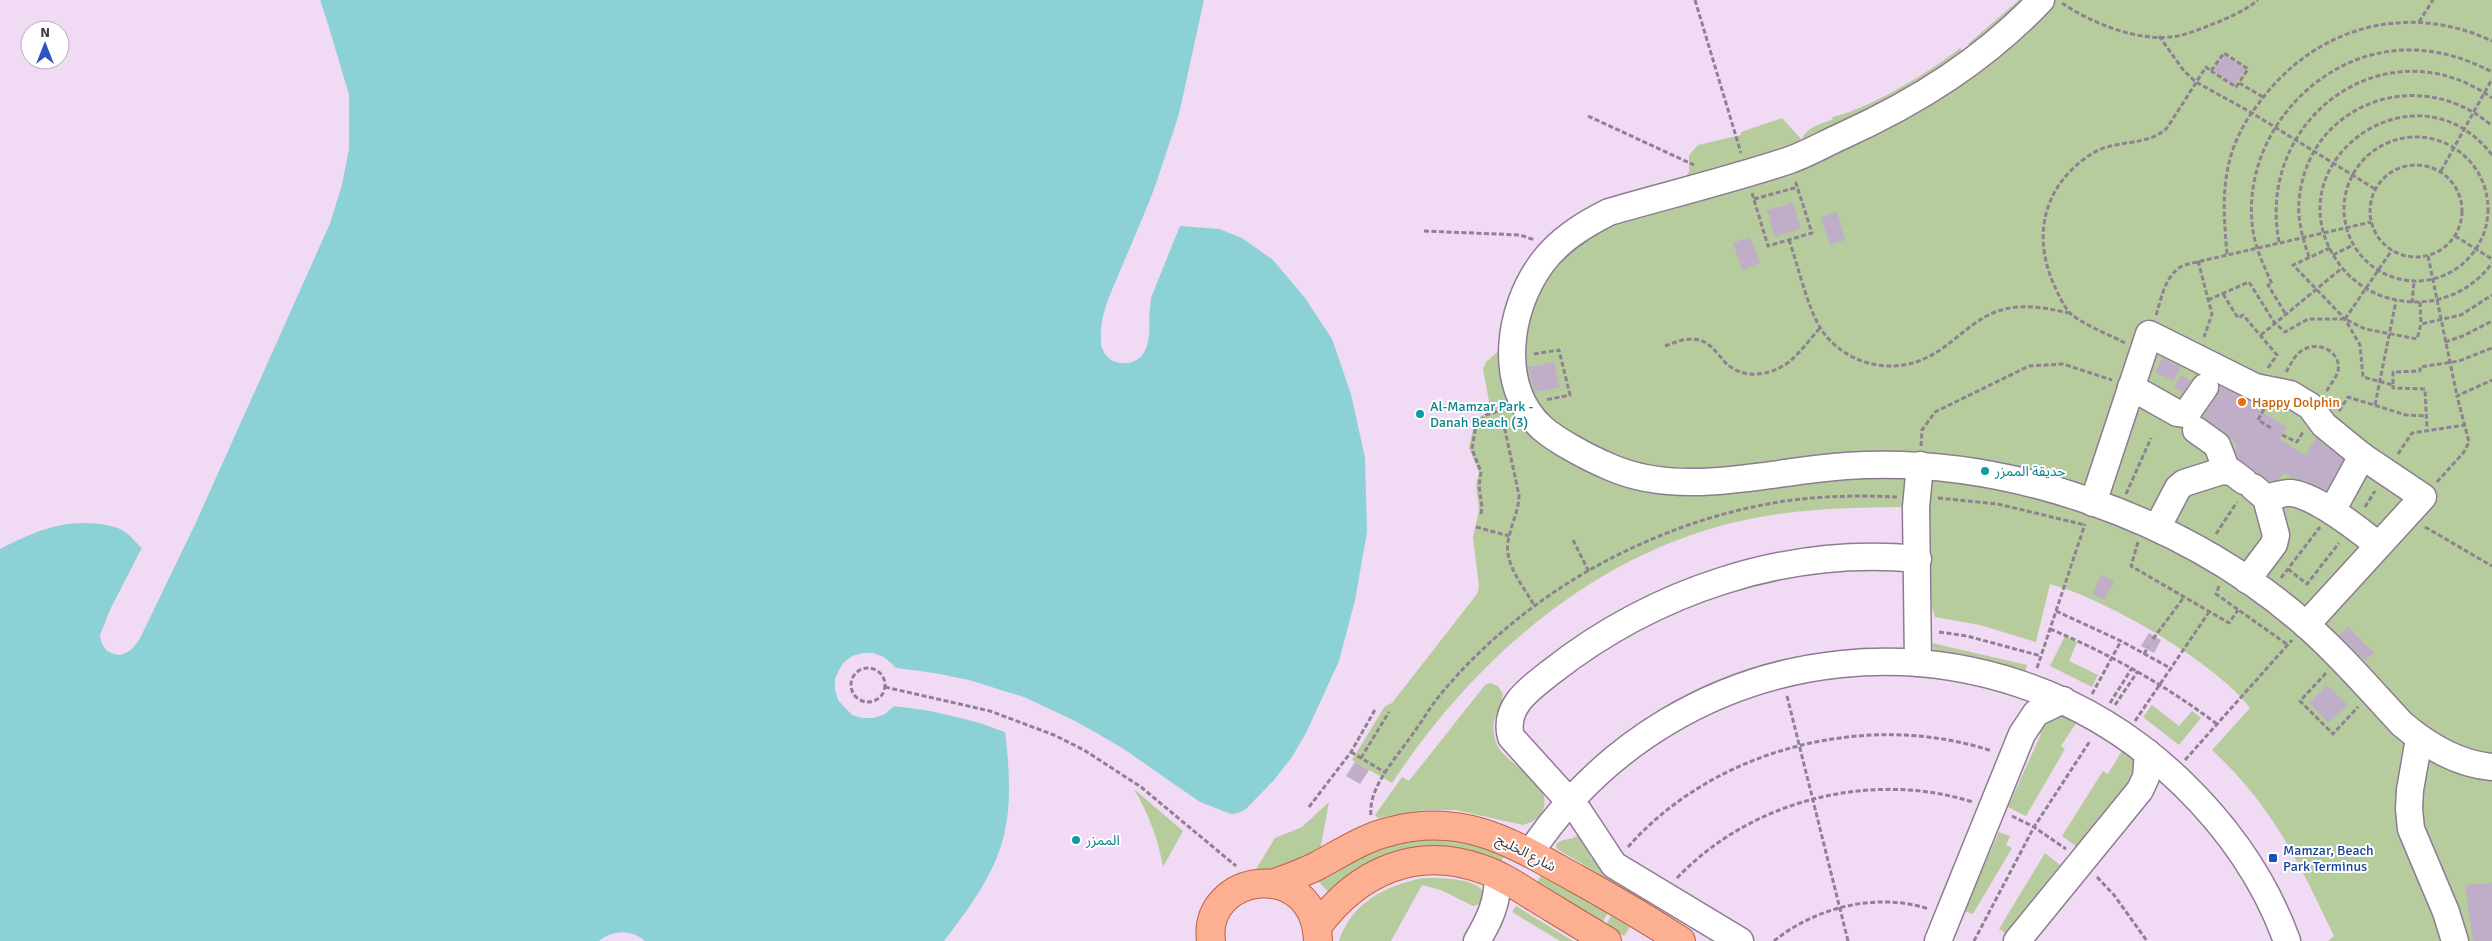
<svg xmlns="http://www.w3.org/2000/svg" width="2492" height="941" viewBox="0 0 2492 941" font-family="Signika,'Noto Sans Arabic',sans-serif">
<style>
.green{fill:#b6cc9c}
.water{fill:#8cd1d6}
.pier{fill:#f0daf4}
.building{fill:#c0aec8}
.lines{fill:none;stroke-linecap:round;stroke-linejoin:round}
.minor-casing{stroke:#8e7b92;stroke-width:29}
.major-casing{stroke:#ba6246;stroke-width:30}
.path{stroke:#8f8192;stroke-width:3;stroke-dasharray:5 2.5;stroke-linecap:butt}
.minor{stroke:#fff;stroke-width:26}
.major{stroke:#fdaf91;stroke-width:28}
.food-dot{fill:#e8710a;stroke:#fff;stroke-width:2}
.culture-dot{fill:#0f9aa8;stroke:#fff;stroke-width:2}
.transit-dot{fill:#1a4fb4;stroke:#fff;stroke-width:2}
.labels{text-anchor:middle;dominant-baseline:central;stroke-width:4;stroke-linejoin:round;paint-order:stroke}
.food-label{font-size:14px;fill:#c56008;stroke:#fff;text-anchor:start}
.culture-label{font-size:14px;fill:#0d838f;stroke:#fff;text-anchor:start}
.transit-label{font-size:14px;fill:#164399;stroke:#fff;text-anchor:start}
.street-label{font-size:14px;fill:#403842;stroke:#fff}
</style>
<rect width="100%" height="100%" fill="#f0daf4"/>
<!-- green -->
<g class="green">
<path d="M2019,0H2492V941H2328L2334,936C2298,861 2274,808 2212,750L2250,708C2218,664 2104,598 2050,584L2036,642L1980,625L1935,617L1932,608L1928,507C1870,507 1812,507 1755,518C1601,547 1476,656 1392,783L1352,760L1385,706L1392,703L1477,594L1479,587L1473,537L1479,510L1476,485L1479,472L1469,448L1475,419L1491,412L1483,369L1486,362L1500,350L1522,277L1685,178L1689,172V155L1698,145L1741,135V132L1782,118L1802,140C1805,127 1822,124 1833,119L1832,117C1867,110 1932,71 1960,48L1968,57L1975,51L1968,44Z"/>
<path d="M2065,636L2077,642L2069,661L2098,675L2092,687L2050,666Z"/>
<path d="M1932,643L2027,665L2025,673L1940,654L1933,649Z"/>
<path d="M1490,683L1498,686L1503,694C1501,712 1488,719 1496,742C1504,767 1554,778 1543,810C1540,819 1532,822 1523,825L1456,810H1423L1378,818L1375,815L1402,777L1409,781L1485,685Z"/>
<path d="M2152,705L2179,726L2192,711L2201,718L2179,745L2143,717Z"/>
<path d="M2061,715L2077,722L2061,746L2065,749L2026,816L2008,807L2041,734L2032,730Z"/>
<path d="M2122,751L2135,759L2132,788L2127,785L2077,847L2062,836L2103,771L2108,774Z"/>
<path d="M1134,789L1183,831L1163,867C1158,838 1149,815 1134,789Z"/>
<path d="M1329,802L1320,850L1300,867L1253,874L1275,838L1302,827Z"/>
<path d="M1999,832L2010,836L2006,845L2012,848L1973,914L1964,911Z"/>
<path d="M1580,834L1586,843L1591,858L1650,896L1646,902L1557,849L1556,845C1562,837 1573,841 1580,834Z"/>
<path d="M1443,836L1505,852L1501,863L1363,867L1328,892L1318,881L1357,856L1400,841Z"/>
<path d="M2045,853L2060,865L2006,933L1999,929Z"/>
<path d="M1542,874L1608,913L1601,924L1536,884Z"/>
<path d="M1423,878C1439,878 1479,877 1485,895L1481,904L1473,906L1441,890L1422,885L1391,941H1339C1352,902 1385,886 1423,878Z"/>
<path d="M1516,906L1573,941H1560L1512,912Z"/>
<path d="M1611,916L1630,927L1624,936L1606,925Z"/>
</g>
<!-- water -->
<path class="water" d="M320,0H1204C1196,38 1190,78 1179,115C1164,169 1142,220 1120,271C1110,295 1094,326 1104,351C1110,366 1133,367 1142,355C1154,340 1147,317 1150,300C1155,276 1171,248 1180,226L1219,229L1242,238L1273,260L1305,298L1332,339L1351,394L1365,458L1367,532L1355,600L1339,661L1306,733L1292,757L1274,780L1246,809C1241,812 1235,815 1228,814C1197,807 1167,779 1141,761C1089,725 1032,698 970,681C946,674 920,671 896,668C888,659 877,652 865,654C806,664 847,748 894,706C933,710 968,718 1005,732C1009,765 1012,803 1004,835C995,874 968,910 944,941H645C631,929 613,930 599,941H0V549C33,532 62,519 100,524C107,525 119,527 125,532C131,536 136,543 142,548L110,610L100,636C111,660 123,660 139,640L196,522L309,270L330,223L342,184L349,148V95Z"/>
<!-- pier -->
<g class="pier">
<path d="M318,0H320L327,21L349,95V148L342,184L330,223L309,270L196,522L139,640L131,650L121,655L114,654L107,651L102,644L100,636L110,610L143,546L144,549L112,611L103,636L109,649L121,652L129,648L137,639L194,521L327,222L340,184L347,148L346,95Z"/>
<path d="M1204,0H1207L1182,115L1153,200L1113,294L1103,330V346L1113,358L1121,361L1131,360L1140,354L1144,346L1148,298L1178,225L1181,223L1151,298L1146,347L1141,356L1132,362L1120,363L1111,360L1105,354L1101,346V329L1111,293L1151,199L1179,114Z"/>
<path d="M863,653H873L884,657L896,668L969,680L1024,697L1075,721L1122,748L1200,802L1236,816H1227L1199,804L1121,750L1074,723L1023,700L968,683L895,670L883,659L873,655L854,658L845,665L840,673L837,689L840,699L853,712L863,716L873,715L884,711L893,704L922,706L978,720L1006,730L1007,733L978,722L922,709L894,706L885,714L874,718H862L852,715L838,700L835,690V679L843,663L852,656Z"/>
</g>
<!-- building -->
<g class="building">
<path d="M2224,55L2245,69L2234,85L2213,70Z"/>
<path d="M1793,203L1801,229L1775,237L1767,210Z"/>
<path d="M1837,212L1845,240L1830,245L1821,217Z"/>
<path d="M1750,237L1760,263L1742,270L1733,243Z"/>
<path d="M2163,358L2181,367L2173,381L2155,372Z"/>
<path d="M1554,362L1560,387L1535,392L1528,367Z"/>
<path d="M2181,375L2191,381L2182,393L2174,388Z"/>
<path d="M2220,386L2251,401L2249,405L2287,427L2279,439L2305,455L2316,438L2343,460L2326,490L2283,473L2279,479L2270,481L2238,459L2235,449L2237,445L2226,433L2202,417L2217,396Z"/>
<path d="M2101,575L2114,581L2105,600L2092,594Z"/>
<path d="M2348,627L2374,653L2365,661L2339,635Z"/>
<path d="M2149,633L2161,640L2154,653L2141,646Z"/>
<path d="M2327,685L2348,705L2329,723L2309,703Z"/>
<path d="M1355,762L1369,770L1360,784L1346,776Z"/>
<path d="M2492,883V941H2473L2465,885Z"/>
</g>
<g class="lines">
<!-- minor casing -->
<g class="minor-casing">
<g id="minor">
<path d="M2041,0C1984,60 1917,102 1842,136C1824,144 1806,155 1787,161C1729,180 1668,195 1609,212C1583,225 1559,240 1542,263C1508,309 1497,385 1541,427C1556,441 1591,459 1610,467C1682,499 1770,471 1846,466C2006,455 2183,518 2304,623C2340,654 2370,690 2402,724C2428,746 2457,764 2492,767"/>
<path d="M2131,387L2177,413L2184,414L2189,410L2205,387"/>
<path d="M2196,430L2217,445L2227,471"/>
<path d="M2266,498C2274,496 2284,492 2292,493C2318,497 2358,529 2378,545"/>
<path d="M2093,503L2149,334L2255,387L2290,394L2310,406L2324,425L2362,456L2423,497L2306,625"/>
<path d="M2332,511L2362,456"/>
<path d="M2157,528L2178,488L2184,483L2222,471L2232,472L2244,481"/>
<path d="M2247,580L2274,544L2276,535L2266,498L2253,487"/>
<path d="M1918,663L1916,507L1920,465"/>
<path d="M2419,739L2410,790L2409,809L2411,829L2446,912L2455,941"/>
<path d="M1530,853C1679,629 1991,596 2184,785C2230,830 2265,880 2287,941"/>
<path d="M1477,941C1490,919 1498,902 1498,875"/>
<path d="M1740,941L1614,865L1579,812L1511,737C1503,707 1529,689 1551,672C1654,591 1787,546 1918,559"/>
<path d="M1938,941L2022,734L2036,713L2063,700"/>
<path d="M2017,941L2140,790L2146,777L2148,753"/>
</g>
</g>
<!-- major casing -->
<g class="major-casing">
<g id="major">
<path d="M1275,883C1289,878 1303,873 1317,866C1341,853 1365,837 1392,831C1466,812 1515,845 1577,879C1613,899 1647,919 1681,941"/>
<path d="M1317,927C1357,872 1416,845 1482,869C1501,875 1518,887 1536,898C1559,912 1583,927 1607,941"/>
<path d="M1211,941C1202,873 1315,856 1318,941"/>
</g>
</g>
<!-- path -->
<g class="path">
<path d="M1695,0L1741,153"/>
<path d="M2062,3C2093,24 2140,43 2178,36C2192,33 2205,27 2218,22C2232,16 2246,10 2258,0"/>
<path d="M2419,22L2433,0"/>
<path d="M2159,36L2184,71L2196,82L2252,113L2375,189"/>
<path d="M2239,83L2263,97"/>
<path d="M1588,116L1694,165"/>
<circle cx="2416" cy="209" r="72"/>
<path d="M2492,155C2417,57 2270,162 2337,261C2352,283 2376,298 2403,301C2438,306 2472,291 2492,263"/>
<circle cx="2416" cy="211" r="46"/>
<path d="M2441,171L2492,79"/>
<path d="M1752,193L1768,246L1812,233L1795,180"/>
<path d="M1754,199L1798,187"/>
<path d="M1424,231L1520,235L1535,240"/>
<path d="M2455,236L2492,259"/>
<path d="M1789,240C1798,265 1807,307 1821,329C1844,364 1891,376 1928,357C1954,344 1970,321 1998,311C2021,303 2046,308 2069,313"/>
<path d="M2279,242C2255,117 2387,23 2492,98"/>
<path d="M2330,248L2293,265L2345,319L2360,345L2363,377L2393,385V372L2420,371V367L2459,361L2492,348"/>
<path d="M2227,254C2224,219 2221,187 2232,152C2238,134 2247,118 2259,103C2314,27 2407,1 2492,41"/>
<path d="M2333,255L2353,245"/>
<path d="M2428,256L2457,396"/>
<path d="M2309,257C2302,236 2296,216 2300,193C2313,100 2423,65 2492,126"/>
<path d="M2198,261L2212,314L2204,337"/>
<path d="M2223,294L2238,318L2243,315L2277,355L2268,368"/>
<path d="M2208,300L2249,282L2274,322L2285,332L2308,319H2345L2365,329L2417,339L2421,324L2461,315L2492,295"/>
<path d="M2420,302L2421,324"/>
<path d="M2412,303L2414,282"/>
<path d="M2285,313L2268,285L2272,284C2263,264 2254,245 2252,223C2244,134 2319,50 2409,50C2439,50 2465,58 2492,72"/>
<path d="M2156,315C2162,297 2165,274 2184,265L2371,222"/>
<path d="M2345,319L2392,250"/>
<path d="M2261,335L2342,268"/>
<path d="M2445,342L2463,336L2492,321"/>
<path d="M2125,343C2108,334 2086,326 2071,314C2064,308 2058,293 2054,285C2031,233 2045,183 2093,153C2116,139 2147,147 2167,128L2206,67L2211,71L2224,53L2248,69L2236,87L2211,71"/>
<path d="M1665,346C1676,342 1687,337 1699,340C1712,343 1719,357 1728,365C1746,380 1771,375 1789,362C1800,353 1810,339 1820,328"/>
<path d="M1534,354L1559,350L1570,395L1545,400"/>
<path d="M2286,372C2291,364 2295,354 2303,350C2318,340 2342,352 2338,371C2336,378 2330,385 2326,392"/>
<path d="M2393,385V388L2425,389L2427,429"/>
<path d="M2375,405L2396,301"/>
<path d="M2264,409L2258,420L2271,428"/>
<path d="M2339,411L2348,397L2406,415L2427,416"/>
<path d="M1503,421L1519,495C1519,510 1512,522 1509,537C1502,562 1522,584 1534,605"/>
<path d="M2282,435L2297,442L2303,432"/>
<path d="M1921,446L1922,430L1935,412L2029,366L2063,364L2112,380"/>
<path d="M2398,454L2412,433L2465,425"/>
<path d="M2437,482L2464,452L2469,442L2457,396L2492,380"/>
<path d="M2126,494L2151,438"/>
<path d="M1938,498L1998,504L2085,525"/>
<path d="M2365,507L2375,491"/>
<path d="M1481,514L1482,507L1479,486L1481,472L1472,449L1476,425L1486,415L1503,410"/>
<path d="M1476,527L1509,536"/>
<path d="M2425,527L2492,566"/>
<path d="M2216,534L2237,502"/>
<path d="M1573,540L1589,572"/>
<path d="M2138,542L2131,566L2229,623L2238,610"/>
<path d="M2288,569L2307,584L2339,543"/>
<path d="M2281,578L2320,527"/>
<path d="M2219,586L2216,594L2288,645"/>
<path d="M2056,611L2121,641L2172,669"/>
<path d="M2050,629C2110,654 2165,685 2217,724"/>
<path d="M1939,632L1967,636L2041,656"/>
<path d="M2153,639L2184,597"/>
<path d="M2144,654L2148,647"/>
<circle cx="868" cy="685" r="17"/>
<path d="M2037,668L2085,524"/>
<path d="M2326,673L2300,701L2333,734L2358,707"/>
<path d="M885,687L990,711L1054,735L1084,750L1141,787L1236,866"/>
<path d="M2092,694L2121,641"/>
<path d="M1787,696L1848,941"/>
<path d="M2110,703L2132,668"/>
<path d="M2115,705L2138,671"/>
<path d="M2135,721L2209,612"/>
<path d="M1351,752L1386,773"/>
<path d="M1361,758L1389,712"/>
<path d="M2185,760L2292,640"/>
<path d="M1309,807L1351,752L1376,708"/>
<path d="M1371,815C1368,786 1399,755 1414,732C1423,720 1430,707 1440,695C1523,594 1650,523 1779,502C1817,496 1858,495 1897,497"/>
<path d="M2012,816L2034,827L2066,849"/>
<path d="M1628,847C1715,748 1868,710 1992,751"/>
<path d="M2097,877L2114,895L2147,941"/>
<path d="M1677,878C1751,800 1871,770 1973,802"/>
<path d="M1774,941C1816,907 1877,892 1929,909"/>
<path d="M1974,941L2034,827L2090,741"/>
</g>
<!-- minor -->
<use href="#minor" class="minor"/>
<!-- major -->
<use href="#major" class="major"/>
</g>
<!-- markers -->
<circle class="food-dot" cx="2242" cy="402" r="5"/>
<g class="culture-dot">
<circle cx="1420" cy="414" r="5"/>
<circle cx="1985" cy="471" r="5"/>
<circle cx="1076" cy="840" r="5"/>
</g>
<rect class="transit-dot" x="2268" y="853" width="10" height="10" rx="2.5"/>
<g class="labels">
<!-- food labels -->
<g class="food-label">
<text x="2252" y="402">Happy Dolphin</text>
</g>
<!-- culture labels -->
<g class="culture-label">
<text x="1430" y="406">Al-Mamzar Park -<tspan x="1430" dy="16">Danah Beach (3)</tspan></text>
<text x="1995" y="471">حديقة الممزر</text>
<text x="1086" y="840">الممزر</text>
</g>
<!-- transit labels -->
<g class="transit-label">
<text x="2283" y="850">Mamzar, Beach<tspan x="2283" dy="16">Park Terminus</tspan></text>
</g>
<!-- street labels -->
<g class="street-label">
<text transform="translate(1526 853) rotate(27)">شارع الخليج</text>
</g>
</g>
<!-- north arrow -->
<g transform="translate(45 45)"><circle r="24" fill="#ffffff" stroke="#b3afb3"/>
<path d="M0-4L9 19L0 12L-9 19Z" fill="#3052c2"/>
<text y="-8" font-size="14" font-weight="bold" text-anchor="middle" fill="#403842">N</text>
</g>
</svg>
